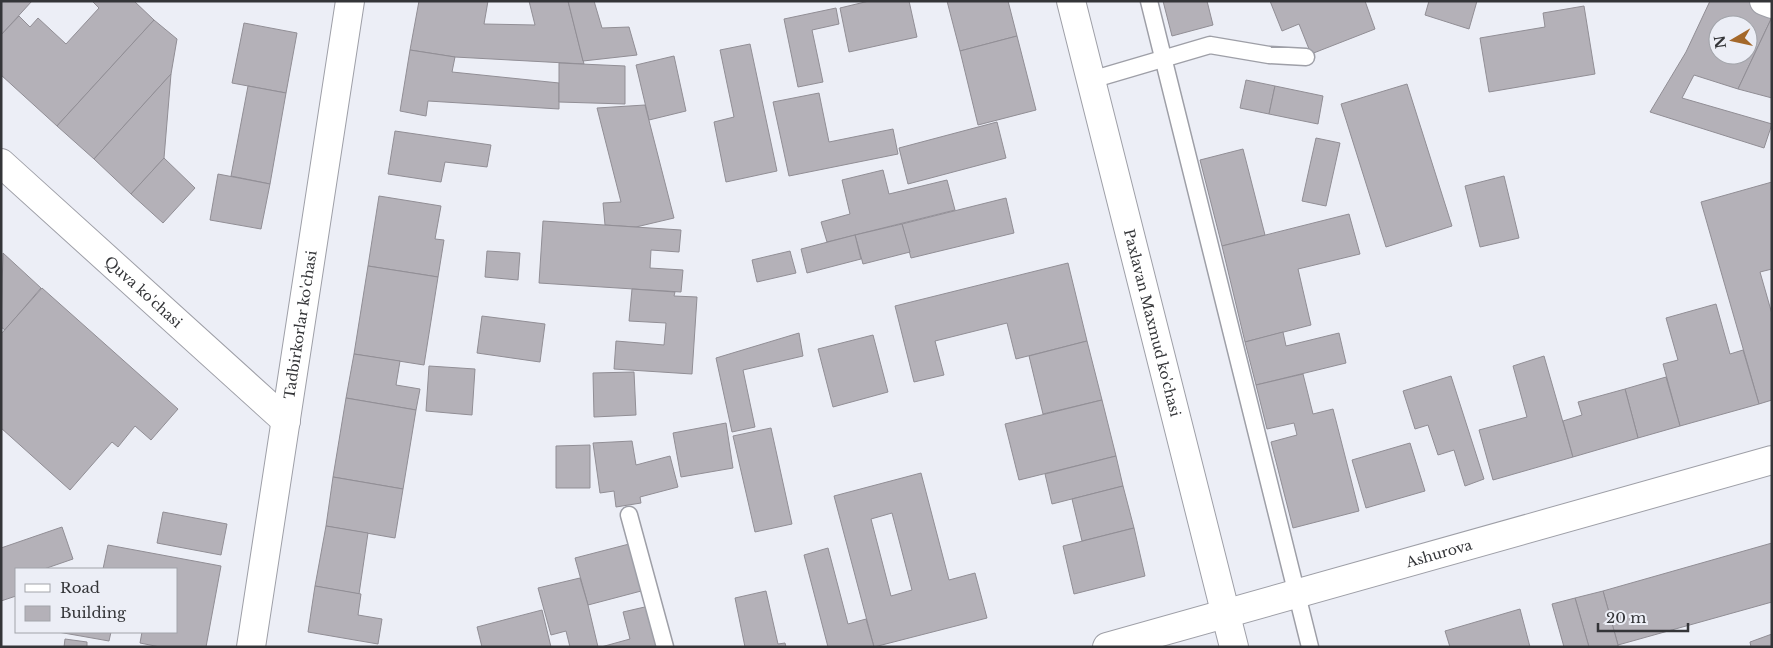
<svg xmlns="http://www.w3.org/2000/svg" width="1773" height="648" viewBox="0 0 1773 648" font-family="'Libre Baskerville',serif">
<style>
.building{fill:#b4b1b8;stroke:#918e95;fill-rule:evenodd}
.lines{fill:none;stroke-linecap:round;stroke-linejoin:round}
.lane-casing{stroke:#9e9fa7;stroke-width:19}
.street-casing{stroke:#9e9fa7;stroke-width:30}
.secondary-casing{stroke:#9e9fa7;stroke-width:30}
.lane{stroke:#fff;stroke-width:16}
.street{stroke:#fff;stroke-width:28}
.secondary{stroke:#fff;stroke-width:28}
.labels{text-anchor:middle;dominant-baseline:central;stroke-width:4.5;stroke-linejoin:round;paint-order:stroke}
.street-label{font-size:14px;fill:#343538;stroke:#eceef6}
</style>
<rect width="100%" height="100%" fill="#eceef6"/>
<!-- building -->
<g class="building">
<path d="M1,1H32L1,35Z"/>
<path d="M92,1H134L154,20L57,126L1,75V35L19,16L30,27L38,18L66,44L99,8Z"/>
<path d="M419,1H488L484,24L535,25L529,1H568L584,64L455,57L410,50Z"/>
<path d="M568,1H594L602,28L629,27L637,55L583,61Z"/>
<path d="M869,1H909L917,37L849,52L840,8Z"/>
<path d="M947,1H1008L1017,36L960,51Z"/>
<path d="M1163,1H1207L1213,25L1172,36Z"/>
<path d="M1270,1H1365L1375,29L1311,54L1299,24L1282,31Z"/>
<path d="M1429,1H1477L1469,29L1425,15Z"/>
<path d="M1710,1H1757L1772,7V17L1738,89L1694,75L1682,98L1772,124L1764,148L1650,112L1686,52ZM1718,25H1748V55H1718Z"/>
<path d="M1584,6L1595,74L1489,92L1480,38L1545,27L1543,13Z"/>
<path d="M836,8L839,24L812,30L823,82L798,87L784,19Z"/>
<path d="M1772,17V98L1738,89Z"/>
<path d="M154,20L177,39L171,74L94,159L57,126Z"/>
<path d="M244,23L297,33L286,93L232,83Z"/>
<path d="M1017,36L1036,110L978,125L960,51Z"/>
<path d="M750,44L777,171L726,182L714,122L734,117L720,50Z"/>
<path d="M410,50L455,57L452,72L559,83V109L428,101L426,116L400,111Z"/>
<path d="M674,56L686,111L649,120L636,65Z"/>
<path d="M559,63L625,66V104L559,102Z"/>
<path d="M171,74L164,158L131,194L94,159Z"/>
<path d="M1246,80L1275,86L1269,114L1240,108Z"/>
<path d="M1407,84L1452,226L1386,247L1341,104Z"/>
<path d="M248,86L286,93L270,184L231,176Z"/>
<path d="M1275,86L1323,96L1318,124L1269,114Z"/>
<path d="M819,93L829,142L893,129L898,154L789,176L773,102Z"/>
<path d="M645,105L674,218L636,227L605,225L603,203L621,202L597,108Z"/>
<path d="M997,122L1006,158L908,184L899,148Z"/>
<path d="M395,131L491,145L487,167L445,162L441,182L388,174Z"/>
<path d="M1316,138L1340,143L1326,206L1302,201Z"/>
<path d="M1243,149L1265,235L1222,246L1200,160Z"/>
<path d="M164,158L195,188L163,223L131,194Z"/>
<path d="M883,170L889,194L947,180L955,210L827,242L821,222L850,214L842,180Z"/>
<path d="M218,174L270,184L261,229L210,220Z"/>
<path d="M1504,176L1519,238L1480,247L1465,186Z"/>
<path d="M1772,182V269L1760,272L1772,314V400L1759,404L1701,202Z"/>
<path d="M379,196L441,206L435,239L444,240L438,277L368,266Z"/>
<path d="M1006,198L1014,233L911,258L902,224Z"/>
<path d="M1349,214L1360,254L1298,269L1311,325L1245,342L1222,246Z"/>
<path d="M543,221L681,230L679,252L651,250L650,268L683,270L681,292L539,283Z"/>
<path d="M902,224L910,252L863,264L855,235Z"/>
<path d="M855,235L861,259L807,273L801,249Z"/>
<path d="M487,251L520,253L518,280L485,277Z"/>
<path d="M790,251L796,273L757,282L752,260Z"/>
<path d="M3,253L41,288L5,330L1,327Z"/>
<path d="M1068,263L1087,341L1016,359L1007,323L935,341L944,375L914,382L895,306Z"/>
<path d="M368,266L438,277L424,365L354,354Z"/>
<path d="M42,288L178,409L151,440L135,426L118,447L112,442L70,490L1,428V334Z"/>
<path d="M632,289L675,292L674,296L697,297L692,374L614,369L616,341L664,345L666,323L629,321Z"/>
<path d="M1716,304L1730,354L1743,350L1759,404L1680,426L1663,364L1678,360L1666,318Z"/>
<path d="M482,316L545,324L540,362L477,353Z"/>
<path d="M1283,332L1286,346L1339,333L1346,363L1256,385L1245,342Z"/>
<path d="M799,333L803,356L743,370L755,427L732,432L716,358Z"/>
<path d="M873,335L888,392L833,407L818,349Z"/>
<path d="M1087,341L1102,400L1043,414L1029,356Z"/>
<path d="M354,354L400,361L396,385L420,389L416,410L346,398Z"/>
<path d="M1544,356L1573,457L1493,480L1479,430L1527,417L1513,366Z"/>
<path d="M429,366L475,369L472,415L426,411Z"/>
<path d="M634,372L636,415L594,417L593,373Z"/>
<path d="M1303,374L1313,414L1333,409L1359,511L1293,528L1271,442L1297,435L1294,423L1267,429L1256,385Z"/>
<path d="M1451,376L1484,479L1465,486L1454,450L1438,455L1428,425L1415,429L1403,391Z"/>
<path d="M1666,377L1680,426L1638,438L1625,389Z"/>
<path d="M1625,389L1638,438L1573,457L1563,421L1582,415L1578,402Z"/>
<path d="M346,398L416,410L403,489L333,477Z"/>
<path d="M1102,400L1116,456L1019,480L1005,424Z"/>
<path d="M726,423L733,468L681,477L673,433Z"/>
<path d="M771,428L792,524L755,532L733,436Z"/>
<path d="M632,441L636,465L670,456L678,487L640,497L641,503L616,507L614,491L600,493L593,443Z"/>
<path d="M1410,443L1425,491L1366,508L1352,460Z"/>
<path d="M590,445V488H556V446Z"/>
<path d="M1116,456L1123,486L1052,504L1045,474Z"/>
<path d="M921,473L949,580L975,573L987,618L874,647L834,496ZM892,513L912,590L891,596L871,519Z"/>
<path d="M333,477L403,489L395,538L326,526Z"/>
<path d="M1123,486L1134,528L1082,541L1072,499Z"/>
<path d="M163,512L227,524L221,555L157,543Z"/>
<path d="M326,526L368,533L359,594L315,586Z"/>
<path d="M62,527L73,559L44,569H16V596L1,601V548Z"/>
<path d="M1134,528L1145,576L1074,594L1063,546Z"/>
<path d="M633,543L645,590L588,605L575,558Z"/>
<path d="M1772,543V602L1618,645L1603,591Z"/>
<path d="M108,545L221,566L206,647H160L140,643L142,632H176V569H103Z"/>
<path d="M828,548L848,624L866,619L874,647H828L804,555Z"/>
<path d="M580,578L588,605L598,647H570L566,631L551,635L538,588Z"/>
<path d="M315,586L361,594L358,615L382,619L378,644L308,632Z"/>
<path d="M766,591L778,644L785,643L786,647H745L735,598Z"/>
<path d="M1603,591L1618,645V647H1589L1575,598Z"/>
<path d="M1575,598L1589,647H1564L1552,604Z"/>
<path d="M649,606L660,647H601L630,639L623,612Z"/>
<path d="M1520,609L1530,647H1450L1445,631Z"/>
<path d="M542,610L551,647H482L477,627Z"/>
<path d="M58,632H111L109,641Z"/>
<path d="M1772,634V647H1751L1750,642Z"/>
<path d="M65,639L87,642V647H64Z"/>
</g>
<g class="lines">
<!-- lane casing -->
<g class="lane-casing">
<g id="lane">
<path d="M1149,1L1310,647"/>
<path d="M1091,80L1210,45L1269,55L1306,57"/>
<path d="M629,515L665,647"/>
</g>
</g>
<!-- street casing -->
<g class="street-casing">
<g id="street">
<path id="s1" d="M1071,1L1234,647"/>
<path d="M1764,1L1772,4"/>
<path id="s2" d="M1107,647L1772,460"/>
</g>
</g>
<!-- secondary casing -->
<g class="secondary-casing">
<g id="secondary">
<path id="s3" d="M1,163L286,421"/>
<path id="s4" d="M251,647L350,1"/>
</g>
</g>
<!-- lane -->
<use href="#lane" class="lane"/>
<!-- street -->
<use href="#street" class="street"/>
<!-- secondary -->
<use href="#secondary" class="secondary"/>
</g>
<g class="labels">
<!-- street labels -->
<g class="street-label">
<text stroke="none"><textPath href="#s3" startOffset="192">Quva ko'chasi</textPath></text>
<text stroke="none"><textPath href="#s4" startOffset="326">Tadbirkorlar ko'chasi</textPath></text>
<text stroke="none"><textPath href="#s1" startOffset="332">Paxlavan Maxmud ko'chasi</textPath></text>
<text stroke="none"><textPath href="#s2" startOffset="345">Ashurova</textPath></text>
</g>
</g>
<!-- border -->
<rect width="1773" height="648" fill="none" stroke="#343538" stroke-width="5"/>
<!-- legend -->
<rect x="15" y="568" width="162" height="65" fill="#eceef6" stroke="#a2a4aa"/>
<rect x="25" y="584" width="25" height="8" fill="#ffffff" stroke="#a2a4aa"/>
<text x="60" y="593" font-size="15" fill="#343538">Road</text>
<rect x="25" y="606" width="25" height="15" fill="#b4b1b8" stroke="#a2a4aa"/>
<text x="60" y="618" font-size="15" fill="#343538">Building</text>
<!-- north arrow -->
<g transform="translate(1733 40) rotate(261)"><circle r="24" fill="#eceef6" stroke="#a2a4aa"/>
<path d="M0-4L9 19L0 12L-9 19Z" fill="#a4682a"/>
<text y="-8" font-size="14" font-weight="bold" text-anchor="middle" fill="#343538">N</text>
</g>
<!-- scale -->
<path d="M1598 623v8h90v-8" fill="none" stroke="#343538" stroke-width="2.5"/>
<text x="1606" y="623" font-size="15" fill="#343538" stroke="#eceef6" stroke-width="4" paint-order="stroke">20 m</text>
</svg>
